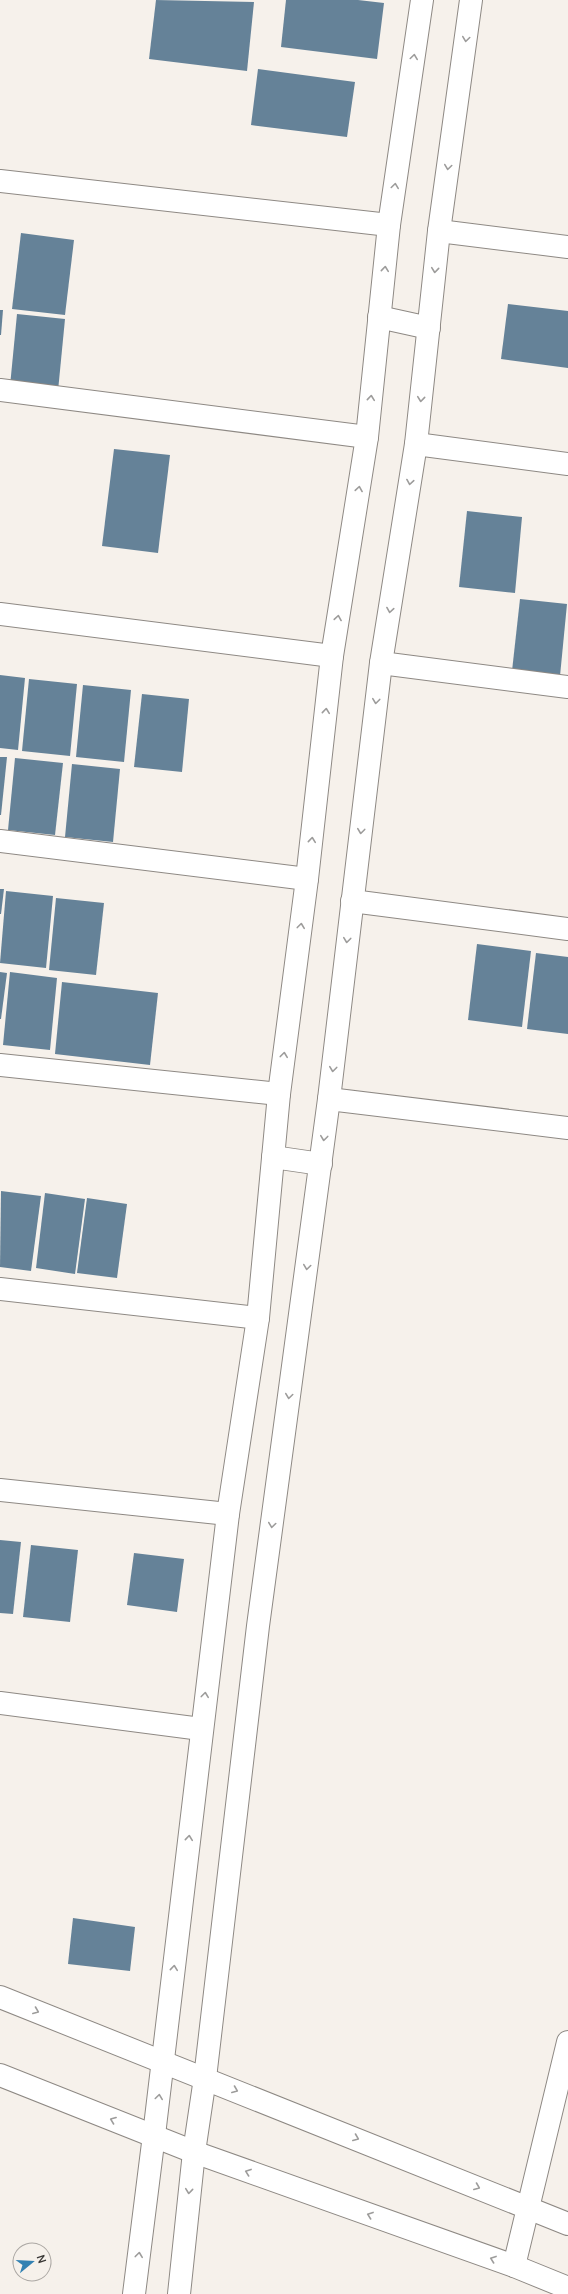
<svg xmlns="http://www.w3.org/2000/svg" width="568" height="2294" viewBox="0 0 568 2294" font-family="Manrope,sans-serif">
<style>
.building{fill:#658298}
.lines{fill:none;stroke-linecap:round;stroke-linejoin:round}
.street-casing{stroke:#8e8984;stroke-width:24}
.secondary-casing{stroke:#8e8984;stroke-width:24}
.street{stroke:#fff;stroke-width:22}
.secondary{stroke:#fff;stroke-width:22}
.oneway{stroke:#9d9c9b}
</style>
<rect width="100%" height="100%" fill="#f6f1eb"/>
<!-- building -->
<g class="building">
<path d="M156,0L254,2L247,71L149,59Z"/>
<path d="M286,0H358L384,3L377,59L281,47Z"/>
<path d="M258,69L355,82L347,137L251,125Z"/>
<path d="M21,233L74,240L65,315L12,309Z"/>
<path d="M508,304L568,311V368L501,359Z"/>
<path d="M0,310H3L1,335H0Z"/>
<path d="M17,314L65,319L58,391L10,386Z"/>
<path d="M114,449L170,455L158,553L102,546Z"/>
<path d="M467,511L522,517L515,593L459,587Z"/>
<path d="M520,599L567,604L560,676L512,671Z"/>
<path d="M0,675L25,678L18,750L0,748Z"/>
<path d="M29,679L77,684L70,756L22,751Z"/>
<path d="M83,685L131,690L124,762L76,757Z"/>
<path d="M142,694L189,699L182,772L134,767Z"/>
<path d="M0,757H7L1,815H0Z"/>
<path d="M15,758L63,763L55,835L8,830Z"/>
<path d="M72,764L120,769L113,842L65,837Z"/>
<path d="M0,889H4L1,914H0Z"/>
<path d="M6,891L53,896L46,968L0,963Z"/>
<path d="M56,898L104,903L96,975L49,970Z"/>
<path d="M477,944L531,951L522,1027L468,1020Z"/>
<path d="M536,953L568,957V1034L527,1029Z"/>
<path d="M0,972L7,973L1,1019H0Z"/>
<path d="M10,972L57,978L50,1050L3,1045Z"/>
<path d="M62,982L158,993L150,1065L55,1054Z"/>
<path d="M1,1191L41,1196L31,1271L0,1267Z"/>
<path d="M45,1193L85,1199L75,1274L36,1268Z"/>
<path d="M87,1198L127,1204L117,1278L77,1273Z"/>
<path d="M0,1540L21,1542L13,1614L0,1613Z"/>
<path d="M31,1545L78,1550L70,1622L23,1617Z"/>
<path d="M134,1553L184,1559L177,1612L127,1605Z"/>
<path d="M73,1918L135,1927L130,1971L68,1964Z"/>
</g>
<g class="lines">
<!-- street casing -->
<g class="street-casing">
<g id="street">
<path d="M0,181L389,225"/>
<path d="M439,231L568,247"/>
<path d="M0,390L367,437"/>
<path d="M416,444L568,464"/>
<path d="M0,614L332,656"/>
<path d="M381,663L568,687"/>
<path d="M0,841L307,879"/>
<path d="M352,901L568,929"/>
<path d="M0,1065L279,1094"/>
<path d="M329,1099L568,1128"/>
<path d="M0,1289L258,1318"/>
<path d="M0,1490L228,1514"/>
<path d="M0,1703L201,1729"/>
<path d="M514,2266L568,2042"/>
<path d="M134,2294L154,2135"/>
<path d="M179,2294L194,2152"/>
</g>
</g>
<!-- secondary casing -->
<g class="secondary-casing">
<g id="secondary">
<path d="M379,317L429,328"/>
<path d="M273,1157L321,1164"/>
<path d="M0,1997L568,2224"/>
<path d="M0,2075L194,2152L514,2266L568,2288"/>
<path d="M154,2135L228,1514L258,1318L279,1094L307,879L332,656L367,437L389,225L422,0"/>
<path d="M194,2152L205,2078L258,1626L329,1099L381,663L416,444L439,231L471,0"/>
</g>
</g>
<!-- street -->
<use href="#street" class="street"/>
<!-- secondary -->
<use href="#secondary" class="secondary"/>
</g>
<!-- one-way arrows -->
<defs><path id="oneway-chevron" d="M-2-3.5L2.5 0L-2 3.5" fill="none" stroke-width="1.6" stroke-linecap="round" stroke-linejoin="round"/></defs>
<g class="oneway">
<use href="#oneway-chevron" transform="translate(466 39) rotate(98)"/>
<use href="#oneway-chevron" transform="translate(414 57) rotate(-82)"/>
<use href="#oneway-chevron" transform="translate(448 167) rotate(98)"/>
<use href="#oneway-chevron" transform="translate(395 186) rotate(-82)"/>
<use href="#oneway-chevron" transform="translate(385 269) rotate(-84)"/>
<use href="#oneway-chevron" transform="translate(435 270) rotate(96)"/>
<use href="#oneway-chevron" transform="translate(371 398) rotate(-84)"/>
<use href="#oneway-chevron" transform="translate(421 399) rotate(96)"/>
<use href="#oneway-chevron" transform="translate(410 482) rotate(99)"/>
<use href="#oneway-chevron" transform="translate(359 489) rotate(-81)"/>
<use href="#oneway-chevron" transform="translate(390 610) rotate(99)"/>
<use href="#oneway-chevron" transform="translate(338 618) rotate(-81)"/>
<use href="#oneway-chevron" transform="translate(376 701) rotate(97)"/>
<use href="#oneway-chevron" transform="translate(326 711) rotate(-84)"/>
<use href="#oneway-chevron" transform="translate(361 831) rotate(97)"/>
<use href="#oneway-chevron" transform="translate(312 840) rotate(-84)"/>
<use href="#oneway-chevron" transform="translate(301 926) rotate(-83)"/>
<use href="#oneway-chevron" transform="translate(347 940) rotate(97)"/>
<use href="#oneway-chevron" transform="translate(284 1055) rotate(-83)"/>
<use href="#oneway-chevron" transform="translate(333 1069) rotate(97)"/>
<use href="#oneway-chevron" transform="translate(324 1138) rotate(97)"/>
<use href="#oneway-chevron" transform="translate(307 1267) rotate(98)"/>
<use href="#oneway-chevron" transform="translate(289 1396) rotate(98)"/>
<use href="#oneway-chevron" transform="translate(272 1525) rotate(98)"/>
<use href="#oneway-chevron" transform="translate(205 1695) rotate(-83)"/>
<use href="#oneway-chevron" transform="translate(189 1838) rotate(-84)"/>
<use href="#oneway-chevron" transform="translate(174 1968) rotate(-84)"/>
<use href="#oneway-chevron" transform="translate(36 2011) rotate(22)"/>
<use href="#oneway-chevron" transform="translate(235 2090) rotate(22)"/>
<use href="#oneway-chevron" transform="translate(159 2097) rotate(-82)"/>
<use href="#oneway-chevron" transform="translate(113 2120) rotate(-159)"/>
<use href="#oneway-chevron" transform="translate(356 2138) rotate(22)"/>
<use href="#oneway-chevron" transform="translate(248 2172) rotate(-160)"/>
<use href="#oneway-chevron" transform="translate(477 2187) rotate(22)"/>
<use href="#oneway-chevron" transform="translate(189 2191) rotate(96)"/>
<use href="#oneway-chevron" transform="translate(370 2215) rotate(-160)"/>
<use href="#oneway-chevron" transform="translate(139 2255) rotate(-83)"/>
<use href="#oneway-chevron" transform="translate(493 2259) rotate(-160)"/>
</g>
<!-- north arrow -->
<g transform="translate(32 2262) rotate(72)"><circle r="19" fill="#f6f1eb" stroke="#aba7a3"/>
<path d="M0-3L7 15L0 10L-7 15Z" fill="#3281b2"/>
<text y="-6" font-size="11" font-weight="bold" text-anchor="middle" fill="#3b3937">N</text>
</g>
</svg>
